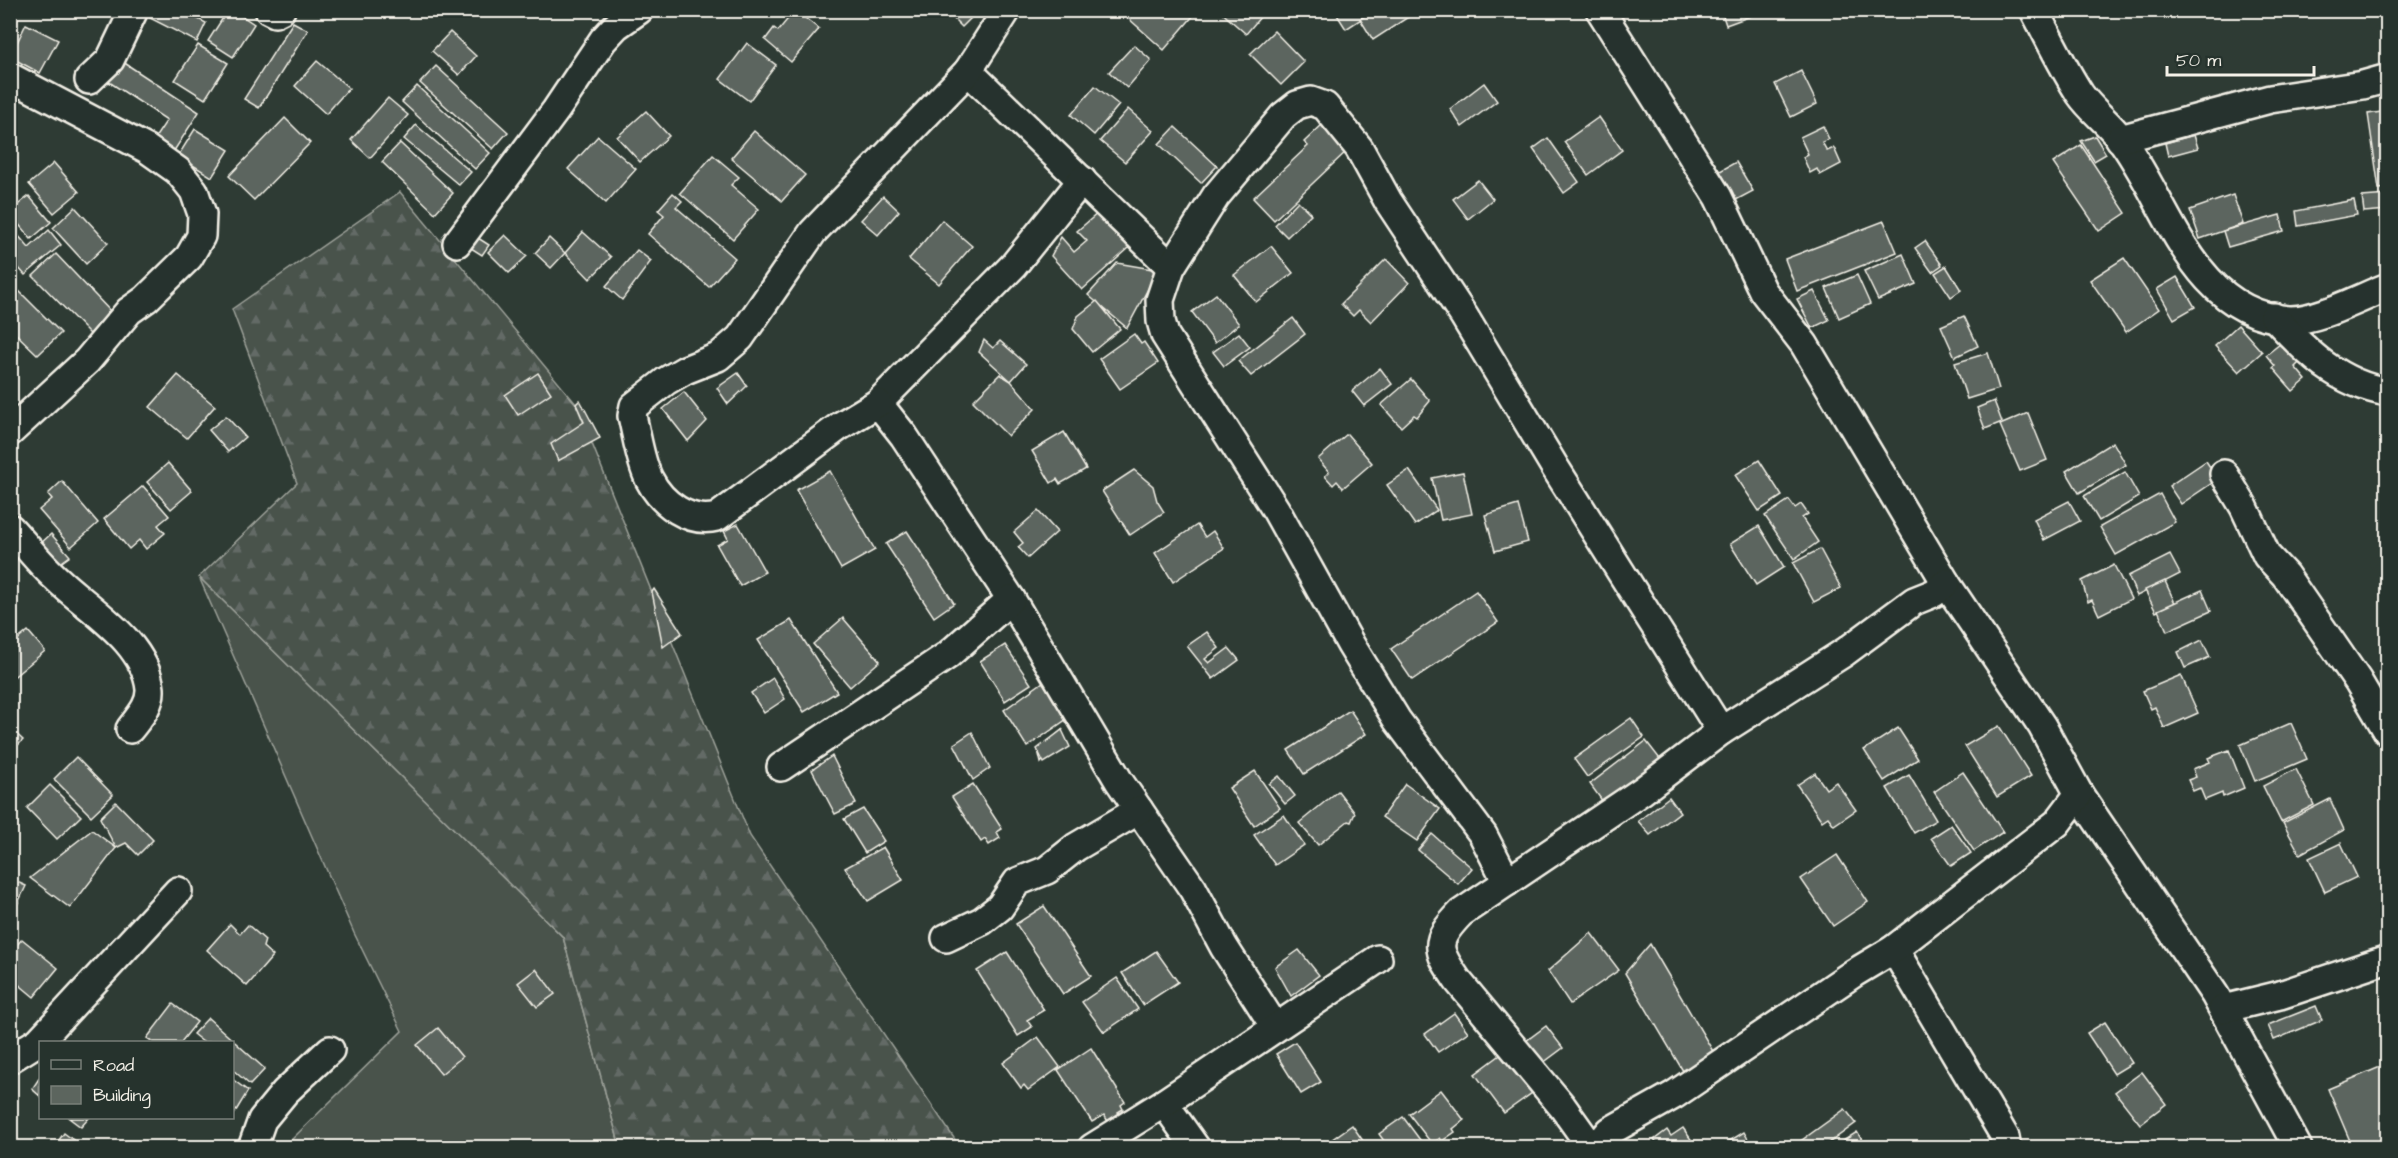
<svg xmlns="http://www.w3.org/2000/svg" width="2398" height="1158" viewBox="0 0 2398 1158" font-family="'Architects Daughter',sans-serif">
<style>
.grass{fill:#48524c;stroke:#9ea29a;stroke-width:1.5}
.forest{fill:url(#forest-firs);stroke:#9ea29a;stroke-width:1.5}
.building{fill:#5c655e;stroke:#f4f1e8;stroke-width:1.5}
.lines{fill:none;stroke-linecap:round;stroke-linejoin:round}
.minor-casing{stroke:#f4f1e8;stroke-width:32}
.minor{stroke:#26332d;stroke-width:27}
</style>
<defs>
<pattern id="forest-firs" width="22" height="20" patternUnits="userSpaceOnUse" patternTransform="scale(1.5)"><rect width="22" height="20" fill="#48524c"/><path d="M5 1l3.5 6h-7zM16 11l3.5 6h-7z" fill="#636b66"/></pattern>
</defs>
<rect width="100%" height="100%" fill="#2e3b34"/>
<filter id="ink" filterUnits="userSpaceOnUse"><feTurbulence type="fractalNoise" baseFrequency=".0167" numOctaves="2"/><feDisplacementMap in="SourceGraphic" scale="12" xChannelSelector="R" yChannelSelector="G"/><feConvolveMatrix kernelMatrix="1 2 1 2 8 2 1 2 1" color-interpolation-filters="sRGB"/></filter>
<g filter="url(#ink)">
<!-- grass -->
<path class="grass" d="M199,577L563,937L620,1147H284L402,1031L354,933Z"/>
<!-- forest -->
<path class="forest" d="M400,192L576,404L750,836L960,1147H620L563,937L199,577L297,483L232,309Z"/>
<!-- building -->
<g class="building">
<path d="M149,10H181L206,23L197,42L146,16Z"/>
<path d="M228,10H233L254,24L233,57L208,41Z"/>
<path d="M795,10L819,29L791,62L765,40L774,28L778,31Z"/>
<path d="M945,10H979L962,27Z"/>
<path d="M1119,10H1189L1194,15L1164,50Z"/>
<path d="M1219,10H1266L1246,34Z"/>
<path d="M1334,10H1375L1346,29Z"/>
<path d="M1374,10H1419L1373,40L1360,19Z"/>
<path d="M1721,10H1758L1759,13L1726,25Z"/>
<path d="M293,22L308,30L259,108L244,99Z"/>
<path d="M26,24L58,40L40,73L10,57Z"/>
<path d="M1274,31L1304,62L1281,85L1250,54Z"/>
<path d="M450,32L476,56L459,75L432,51Z"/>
<path d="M747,43L776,65L749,101L720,79Z"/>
<path d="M198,45L228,63L205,99L175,80Z"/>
<path d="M1134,45L1151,60L1127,88L1109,72Z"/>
<path d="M117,58L199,112L172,154L153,141L167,120L103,78Z"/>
<path d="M317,61L349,88L326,114L295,86Z"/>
<path d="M436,66L508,132L493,149L420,83Z"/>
<path d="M1801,71L1817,104L1791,117L1775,84Z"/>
<path d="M1484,83L1497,101L1462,127L1450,109Z"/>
<path d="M417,86L490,153L475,169L402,102Z"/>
<path d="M1095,86L1119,105L1094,135L1071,115Z"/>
<path d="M388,98L408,115L370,158L351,140Z"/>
<path d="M1128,109L1153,131L1125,162L1100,141Z"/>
<path d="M646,111L669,136L640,162L617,137Z"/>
<path d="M2388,111V188L2379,189L2368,114Z"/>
<path d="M1599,117L1622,150L1588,175L1564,142Z"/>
<path d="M285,118L310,143L254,200L229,176Z"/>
<path d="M1325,122L1350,148L1274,220L1253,198L1308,146L1304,142Z"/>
<path d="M416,125L471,172L459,185L404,139Z"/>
<path d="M1823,126L1829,139L1822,142L1827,151L1834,148L1841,164L1820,175L1817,169L1810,173L1803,157L1808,154L1800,137Z"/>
<path d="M1175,127L1217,166L1201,183L1159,144Z"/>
<path d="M195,129L229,150L212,177L178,156Z"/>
<path d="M754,131L805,175L782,201L731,158Z"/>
<path d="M2194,135L2198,148L2168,156L2165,143Z"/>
<path d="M598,136L636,169L606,203L568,169Z"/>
<path d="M2095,136L2106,154L2094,161L2081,141Z"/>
<path d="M1548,138L1579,182L1564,193L1533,149Z"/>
<path d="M400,143L453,193L435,213L382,162Z"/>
<path d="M2081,145L2126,213L2099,231L2053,163Z"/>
<path d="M713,155L739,177L731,185L759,209L733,239L680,193Z"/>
<path d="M1736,162L1753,191L1736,200L1720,171Z"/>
<path d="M54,163L79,192L54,213L29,184Z"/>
<path d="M1478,180L1493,199L1468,219L1453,199Z"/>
<path d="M673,193L682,201L676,207L735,258L709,287L648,234L664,215L658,210Z"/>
<path d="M2233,195L2243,224L2200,239L2190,210Z"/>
<path d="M2388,195V210L2364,212L2362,197Z"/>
<path d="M29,196L51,222L31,239L10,214V211Z"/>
<path d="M883,196L899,211L878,235L861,220Z"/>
<path d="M2354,200L2357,215L2298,226L2296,211Z"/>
<path d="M1298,201L1311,214L1287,237L1275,225Z"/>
<path d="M75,207L108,243L86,264L53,228Z"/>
<path d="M1098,213L1129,248L1082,290L1051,256L1061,237L1074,252L1087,241L1077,231Z"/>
<path d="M2280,215L2284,231L2228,247L2223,231Z"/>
<path d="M942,220L972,246L939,284L909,259Z"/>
<path d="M1884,221L1897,252L1797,291L1785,259Z"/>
<path d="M10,226L29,248L49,230L61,245L25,275L10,258Z"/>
<path d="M583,232L611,257L590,279L565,253Z"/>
<path d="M505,235L527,256L509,273L488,252Z"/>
<path d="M478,238L489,245L482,255L471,248Z"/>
<path d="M549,238L565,253L551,268L535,253Z"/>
<path d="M1925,241L1942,265L1932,272L1915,248Z"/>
<path d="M1271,246L1293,273L1256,302L1234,275Z"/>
<path d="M637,250L651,261L622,300L606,286Z"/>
<path d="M56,254L112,313L90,334L33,276Z"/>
<path d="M1903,254L1916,284L1878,300L1864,271Z"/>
<path d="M2124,258L2159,309L2126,332L2090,280Z"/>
<path d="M1386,259L1409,283L1371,322L1359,310L1353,316L1341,304Z"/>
<path d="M1117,263L1158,270L1127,328L1088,295Z"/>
<path d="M1946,266L1961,290L1951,297L1935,273Z"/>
<path d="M1857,275L1870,304L1839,318L1826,288Z"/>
<path d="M2177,277L2195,307L2174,319L2157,289Z"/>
<path d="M10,282L61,333L38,355L10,328Z"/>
<path d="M1814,291L1829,320L1812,328L1797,299Z"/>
<path d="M1216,294L1239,324L1215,343L1192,312Z"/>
<path d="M1097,301L1120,329L1092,352L1073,329L1078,316Z"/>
<path d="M1964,316L1978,346L1955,357L1941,326Z"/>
<path d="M1293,318L1305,334L1251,376L1238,361Z"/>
<path d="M2238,325L2262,352L2239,372L2215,346Z"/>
<path d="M1239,333L1250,347L1224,366L1213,352Z"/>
<path d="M1134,334L1141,344L1144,342L1158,363L1120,389L1099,359Z"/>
<path d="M984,340L993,348L1000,341L1026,364L1011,381L979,352Z"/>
<path d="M2280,344L2300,362L2295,367L2306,380L2293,391L2273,368L2275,366L2266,355Z"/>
<path d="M1988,353L1999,389L1967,399L1955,363Z"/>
<path d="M1380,368L1392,384L1364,406L1352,391Z"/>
<path d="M538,373L551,393L518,415L505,395Z"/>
<path d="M738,373L747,386L728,404L717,388Z"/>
<path d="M1000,374L1011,381L1035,409L1008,436L973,401Z"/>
<path d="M178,375L215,406L187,438L150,407Z"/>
<path d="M1411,379L1430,401L1417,417L1414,415L1401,427L1381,405Z"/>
<path d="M684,392L707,421L688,441L663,409Z"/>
<path d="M580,400L600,438L558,461L551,444L584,422L576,404Z"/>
<path d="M1994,401L2002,422L1985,429L1977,408Z"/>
<path d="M2028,413L2047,460L2020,471L2000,425Z"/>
<path d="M226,416L245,437L228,452L209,430Z"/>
<path d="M1064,432L1086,469L1060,484L1057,479L1051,483L1032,451Z"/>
<path d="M1347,434L1372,463L1343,488L1337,481L1333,485L1325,476L1329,472L1318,459Z"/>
<path d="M2113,442L2126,465L2079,493L2066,471Z"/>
<path d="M1759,460L1782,496L1759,511L1735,475Z"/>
<path d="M2206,461L2218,479L2181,504L2169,486Z"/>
<path d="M168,463L192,491L171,509L147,482Z"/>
<path d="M1134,470L1153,486L1157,501L1164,512L1130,535L1102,491Z"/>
<path d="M1409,470L1437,510L1415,525L1387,485Z"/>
<path d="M830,471L875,550L841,569L796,490Z"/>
<path d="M1463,472L1472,514L1441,520L1432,478Z"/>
<path d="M2125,472L2139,497L2099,521L2084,496Z"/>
<path d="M62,481L98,523L71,547L39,510L52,499L48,494Z"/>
<path d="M143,486L169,516L158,525L165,533L146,549L139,540L129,549L104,519Z"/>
<path d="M2160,494L2175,522L2116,555L2100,527Z"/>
<path d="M1789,500L1795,508L1801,504L1808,514L1802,518L1818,542L1794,559L1765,516Z"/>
<path d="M2069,501L2080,521L2044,540L2034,519Z"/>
<path d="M1518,505L1528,542L1495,551L1485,515Z"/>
<path d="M1038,511L1057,532L1028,558L1018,547L1023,543L1014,532Z"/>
<path d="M738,524L765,572L740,586L717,545L728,539L724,531Z"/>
<path d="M1197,525L1205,537L1213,531L1224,548L1173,582L1155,553Z"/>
<path d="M1759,526L1784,567L1756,585L1730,544Z"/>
<path d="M907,531L954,603L934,617L886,544Z"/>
<path d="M51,534L70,556L59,564L41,543Z"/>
<path d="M1820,549L1841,588L1814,602L1793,563Z"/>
<path d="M2170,555L2180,574L2137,596L2128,576Z"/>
<path d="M2114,565L2131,599L2099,615L2092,600L2088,602L2082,581Z"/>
<path d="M2165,581L2175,603L2156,612L2145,590Z"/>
<path d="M654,589L682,633L663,647L652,592Z"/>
<path d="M2202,590L2211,611L2167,631L2158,610Z"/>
<path d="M1476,591L1498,622L1412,680L1391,649Z"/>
<path d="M843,618L880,661L850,687L813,644Z"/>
<path d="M791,620L837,692L804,712L758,640Z"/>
<path d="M28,631L45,651L10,680V646Z"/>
<path d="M1207,632L1219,648L1205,659L1209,663L1229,648L1239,660L1213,679L1187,646Z"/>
<path d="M2202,640L2210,657L2185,668L2178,652Z"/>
<path d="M1005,645L1031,684L1005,701L980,661Z"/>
<path d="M2181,675L2198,713L2164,728L2155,707L2151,709L2143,691Z"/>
<path d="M773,678L785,699L764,713L751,693Z"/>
<path d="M1043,682L1067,719L1027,747L1004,710Z"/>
<path d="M1350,710L1366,734L1304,774L1288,750Z"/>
<path d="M1631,718L1644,737L1587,777L1574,759Z"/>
<path d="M2291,723L2307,759L2255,781L2240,745Z"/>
<path d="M1999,726L2031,776L1997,797L1965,746Z"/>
<path d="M10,728L23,740L10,753Z"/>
<path d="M1898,728L1918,759L1884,781L1864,750Z"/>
<path d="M1063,729L1059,738L1041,763L1038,750Z"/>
<path d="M1062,730L1070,747L1044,763L1037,749Z"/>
<path d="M972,732L990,768L973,780L954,744Z"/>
<path d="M1646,741L1660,759L1603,802L1590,784Z"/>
<path d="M2229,750L2244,788L2223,797L2222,793L2205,800L2200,788L2193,791L2188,780L2196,777L2193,769L2210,762L2208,758Z"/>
<path d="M832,756L856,804L835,814L812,770Z"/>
<path d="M76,757L113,795L91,816L54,779Z"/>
<path d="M2296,769L2314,805L2281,822L2263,786Z"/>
<path d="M1255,771L1280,808L1254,826L1229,788Z"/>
<path d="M1963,772L2003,832L1974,851L1934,792Z"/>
<path d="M1815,773L1826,789L1836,782L1856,810L1834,825L1828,817L1822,821L1797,785Z"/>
<path d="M1909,775L1936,820L1914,833L1887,788Z"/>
<path d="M1279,776L1295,796L1285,804L1269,784Z"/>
<path d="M973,784L1002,829L997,832L1000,838L989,845L985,839L981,842L952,797Z"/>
<path d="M1405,784L1440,809L1417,841L1382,817Z"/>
<path d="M50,785L81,816L57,839L27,808Z"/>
<path d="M1338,791L1355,813L1351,822L1348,821L1318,845L1299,823Z"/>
<path d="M1669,797L1680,812L1650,835L1638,821Z"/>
<path d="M2330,799L2344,830L2300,854L2283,823Z"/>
<path d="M116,802L153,840L138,855L126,843L116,848L100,818Z"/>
<path d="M863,809L884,841L865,853L844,819Z"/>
<path d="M1284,815L1304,845L1275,865L1254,835Z"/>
<path d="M1951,825L1971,853L1951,866L1931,838Z"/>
<path d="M92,830L116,848L70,908L30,878Z"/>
<path d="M1432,834L1472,868L1458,884L1418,850Z"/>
<path d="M2341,843L2357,877L2325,892L2309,858Z"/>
<path d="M883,847L903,880L868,901L845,868Z"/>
<path d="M1837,855L1868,902L1833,926L1801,879Z"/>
<path d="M10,879L26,886L10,920Z"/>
<path d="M1044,906L1091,976L1063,994L1016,924Z"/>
<path d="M230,924L240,934L248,925L265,940L263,947L273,956L247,986L207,950Z"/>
<path d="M1591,933L1619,970L1570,1004L1548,971Z"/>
<path d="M22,939L58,968L34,997L10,977V953Z"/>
<path d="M1650,944L1714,1053L1683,1071L1625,973Z"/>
<path d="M1299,950L1319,975L1291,996L1275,967Z"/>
<path d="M1156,951L1178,982L1143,1005L1122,973Z"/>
<path d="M1007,952L1044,1010L1027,1020L1032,1027L1018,1036L977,971Z"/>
<path d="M536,969L555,994L537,1007L518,983Z"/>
<path d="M1117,978L1138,1009L1104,1032L1082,1002Z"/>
<path d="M173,1004L197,1022L181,1042H153L147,1038Z"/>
<path d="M2316,1006L2322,1020L2274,1040L2268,1025Z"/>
<path d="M1454,1013L1468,1032L1438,1052L1425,1034Z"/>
<path d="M208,1018L265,1069L250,1085L232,1069V1042H203L193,1034Z"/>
<path d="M2105,1022L2132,1063L2114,1074L2087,1033Z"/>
<path d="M1546,1026L1563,1048L1543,1063L1526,1041Z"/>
<path d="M438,1028L462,1057L441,1074L417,1045Z"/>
<path d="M1038,1037L1060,1067L1028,1090L1024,1085L1021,1088L1003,1063Z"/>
<path d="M1295,1042L1321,1082L1301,1094L1276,1054Z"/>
<path d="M1091,1048L1125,1102L1121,1105L1123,1109L1118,1112L1122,1119L1111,1126L1104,1115L1092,1122L1058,1070Z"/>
<path d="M1503,1053L1532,1093L1504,1113L1475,1074Z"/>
<path d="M2385,1065L2388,1072V1148H2353L2328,1089Z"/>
<path d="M2142,1072L2166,1104L2140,1124L2115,1092Z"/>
<path d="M40,1077V1096L32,1089Z"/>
<path d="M232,1079L248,1091L234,1114L232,1113Z"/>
<path d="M1441,1090L1464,1120L1453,1129L1455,1132L1442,1141L1440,1138L1432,1144L1409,1114Z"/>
<path d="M1845,1109L1856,1123L1822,1148H1791Z"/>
<path d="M1403,1117L1426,1148H1389L1379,1134Z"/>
<path d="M69,1118H89L81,1127Z"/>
<path d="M1352,1125L1368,1148H1336L1331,1140Z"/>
<path d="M1683,1128L1697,1148H1654L1658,1145L1654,1140L1667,1130L1671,1136Z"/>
<path d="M1744,1132L1753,1148H1718Z"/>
<path d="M1857,1132L1867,1148H1832Z"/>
<path d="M64,1133L84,1148H53Z"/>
</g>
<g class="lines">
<!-- minor casing -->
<g class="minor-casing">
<g id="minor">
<path d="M269,10L275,13L281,10"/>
<path d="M1600,10L1718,197L1763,291L1804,344L1946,583L2042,726L2079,794L2215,995L2298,1148"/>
<path d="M2034,10C2049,38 2063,68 2080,94C2091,110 2108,122 2120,138C2168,201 2192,314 2289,320C2317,321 2361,297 2388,287"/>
<path d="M968,71L1171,267"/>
<path d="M10,77L147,149L178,171L194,191L202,214L201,236L189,257L146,299L129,311L87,361L10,432"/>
<path d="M89,80L110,60L134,10"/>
<path d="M2120,139L2270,99L2363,85L2388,78"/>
<path d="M1082,180L1013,266L878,403L904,436L1011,599L1119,781L1193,889L1224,947L1275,1027"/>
<path d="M457,243L556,110L603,40L616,26L639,10"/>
<path d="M2274,317C2306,352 2338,384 2388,392"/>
<path d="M878,403L840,426L717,517C689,524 662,504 649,479C640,461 637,436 632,416L634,406L666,381L685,370L718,357L740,338L813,232L968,71L1007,10"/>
<path d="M2224,474L2244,507L2267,556L2285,575L2358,681L2388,732"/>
<path d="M10,528C26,545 40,564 57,579C89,610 145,641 150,689C151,705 139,717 130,729"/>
<path d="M781,767L948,655L1011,599"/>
<path d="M1507,882L1483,835L1397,720L1351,645L1276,510L1165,335L1161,321L1160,300L1171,267L1216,196L1283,116L1297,105L1311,101L1325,106L1359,148L1388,201L1464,316L1556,469L1721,731"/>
<path d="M946,938L982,921L1000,907L1017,882L1047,870L1076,847L1139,810"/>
<path d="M1894,949L2005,1137L2007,1148"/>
<path d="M2223,1009L2280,995L2388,959"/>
<path d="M10,1059L39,1041L178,891"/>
<path d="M1164,1103L1196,1148"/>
<path d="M252,1148L262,1120L285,1092L330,1050"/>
<path d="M1092,1148L1164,1103L1378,959"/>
<path d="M1592,1148L1562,1106L1458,981C1436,949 1433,942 1461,913L1642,791L1721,731L1845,652L1914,601L1934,593L1946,583"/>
<path d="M1596,1148L1610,1131L1674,1095L1854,973L1894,949L2057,823L2079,794"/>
</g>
</g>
<!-- minor -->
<use href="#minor" class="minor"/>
</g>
</g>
<!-- margin -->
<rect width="2398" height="1158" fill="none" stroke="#26332d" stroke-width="36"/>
<rect x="18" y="18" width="2362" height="1122" fill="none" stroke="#f4f1e8" stroke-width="2" filter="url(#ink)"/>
<!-- legend -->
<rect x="39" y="1041" width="195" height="78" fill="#26332d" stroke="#787f78" stroke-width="1.5"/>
<rect x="51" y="1060" width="30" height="9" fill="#26332d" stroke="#787f78" stroke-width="1.5"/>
<text x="93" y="1071" font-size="18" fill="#f4f1e8">Road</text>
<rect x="51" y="1086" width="30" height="18" fill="#5c655e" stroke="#787f78" stroke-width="1.5"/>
<text x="93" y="1101" font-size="18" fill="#f4f1e8">Building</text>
<!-- scale -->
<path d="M2167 66v9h147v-9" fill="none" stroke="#f4f1e8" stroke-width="3"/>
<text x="2176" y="66" font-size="18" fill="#f4f1e8" stroke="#26332d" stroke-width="4.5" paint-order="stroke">50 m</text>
</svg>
